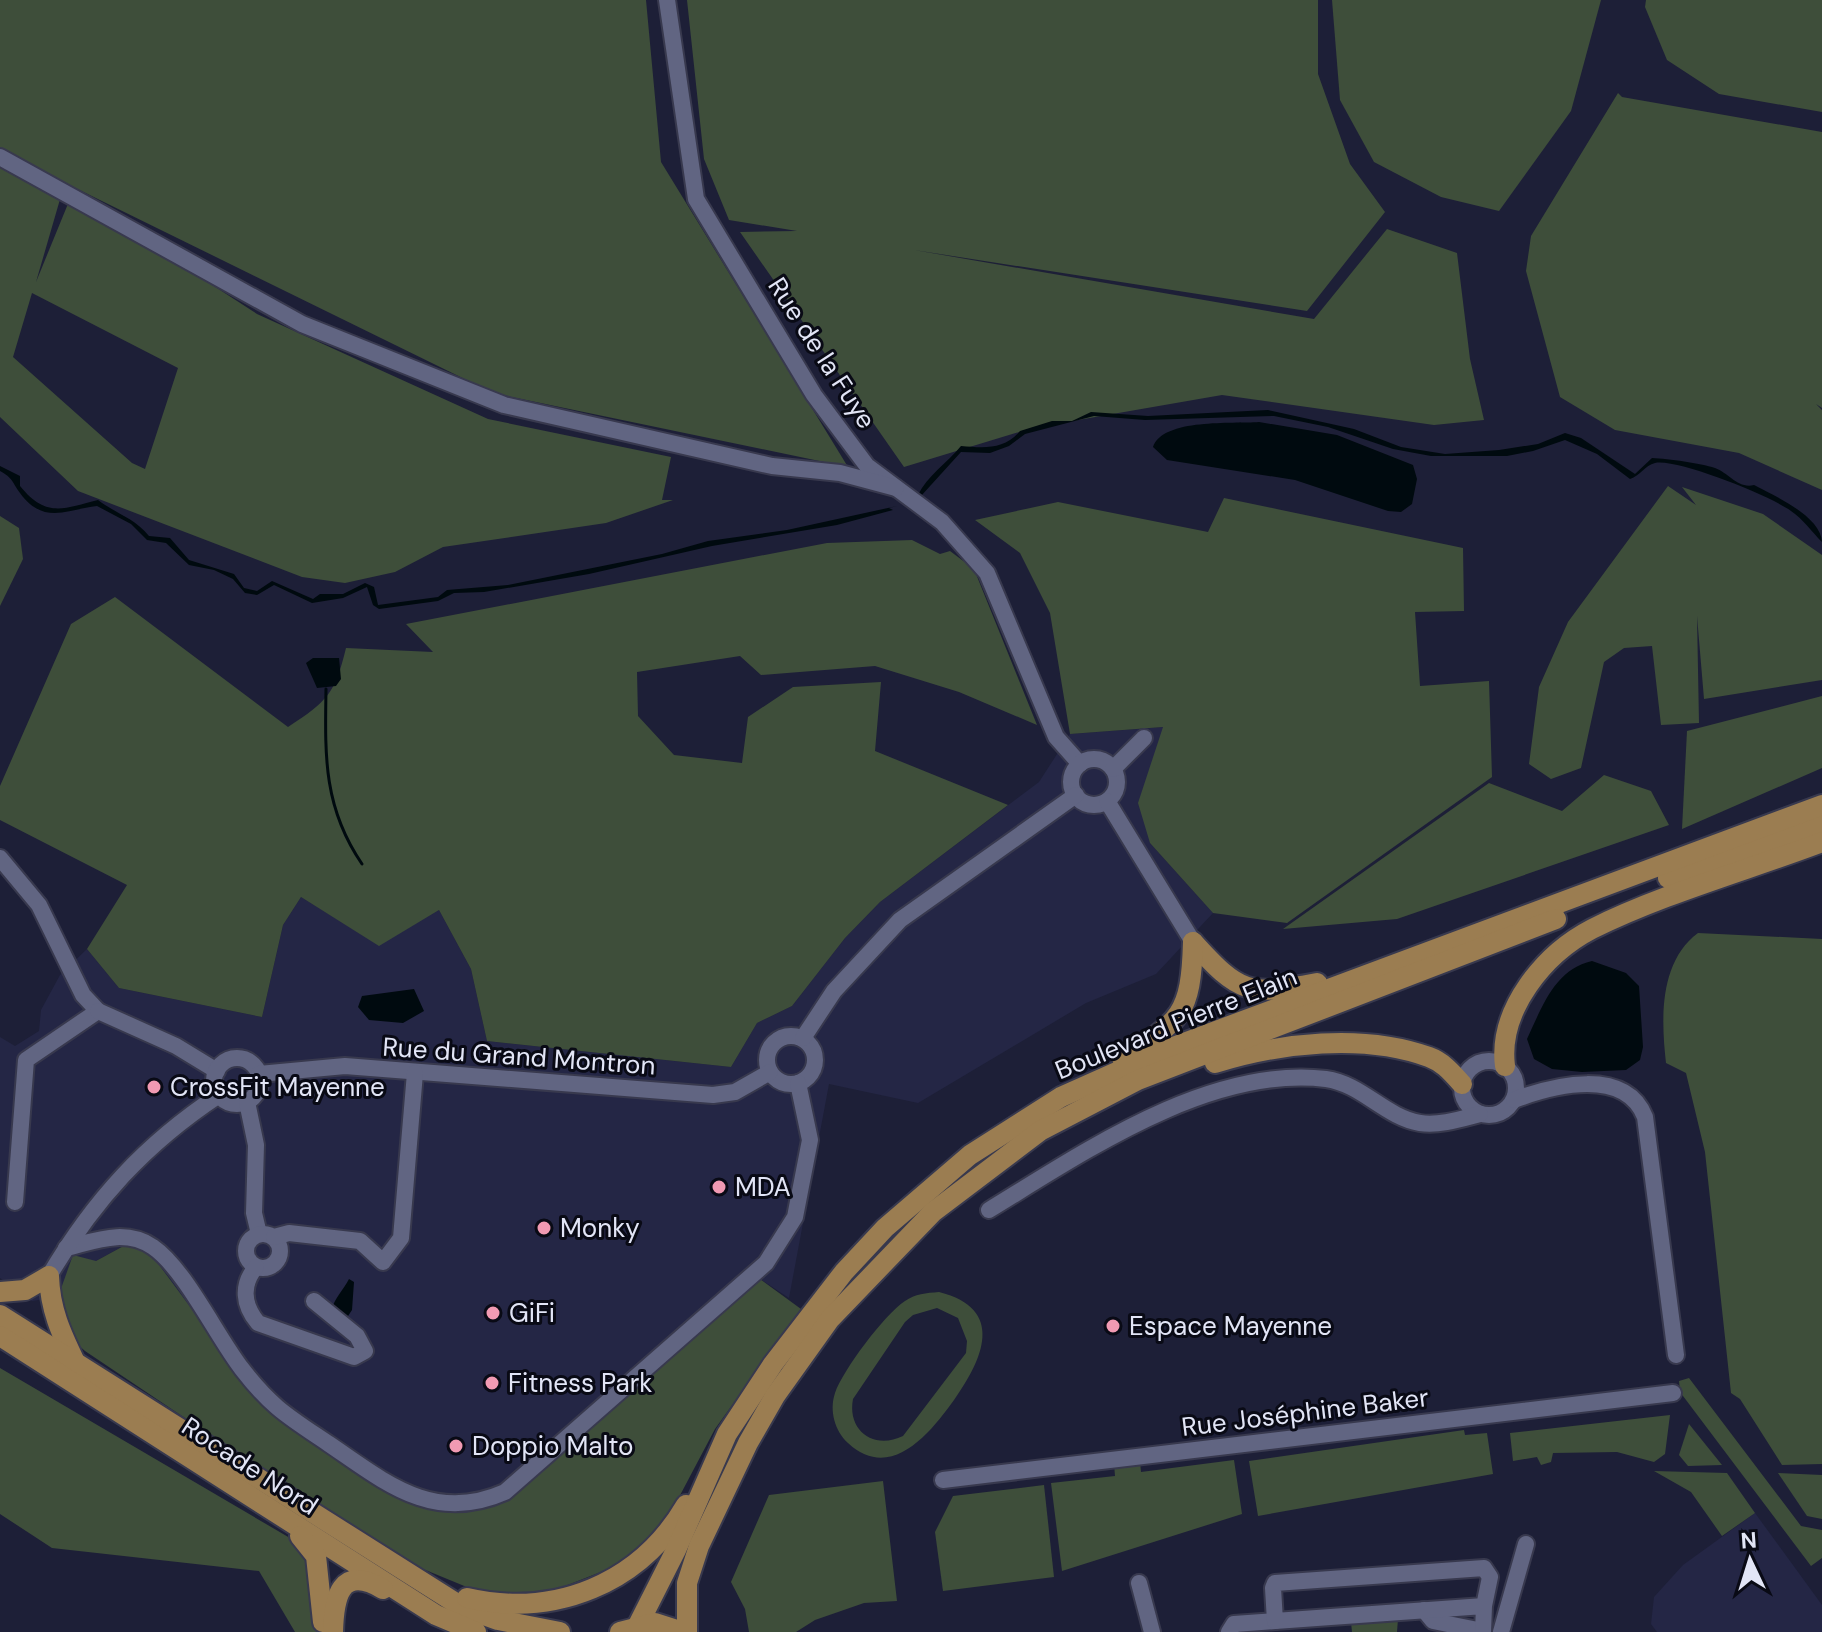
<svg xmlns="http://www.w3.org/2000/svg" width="1822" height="1632" viewBox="0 0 1822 1632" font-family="'DM Sans',sans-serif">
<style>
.built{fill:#242645}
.green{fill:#3e4e3a;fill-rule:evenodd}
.water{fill:#000a0f}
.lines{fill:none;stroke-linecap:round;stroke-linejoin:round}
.stream{stroke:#000a0f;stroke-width:3}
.minor-casing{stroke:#38394e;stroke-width:20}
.major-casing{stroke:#38394e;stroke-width:24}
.minor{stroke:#616582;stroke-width:16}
.major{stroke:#9b7d51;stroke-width:20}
.poi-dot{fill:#f19ab3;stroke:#090a15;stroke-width:3}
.labels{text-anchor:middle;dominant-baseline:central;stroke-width:6;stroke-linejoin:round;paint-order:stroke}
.street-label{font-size:26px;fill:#e2e5f6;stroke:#090a15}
.poi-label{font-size:26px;fill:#e2e5f6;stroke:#090a15;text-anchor:start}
</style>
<rect width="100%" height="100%" fill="#1d1f37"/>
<!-- built -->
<g class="built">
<path d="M1164,727L1150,843L1213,913L1156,974L1086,1003L918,1103L829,1084L789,1298L760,1279L509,1495L437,1507L399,1498L284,1423L260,1401L129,1243L96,1261L58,1297L32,1301L0,1278V1037L15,1046L39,1031L41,1010L60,975L87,949L119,988L262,1017L283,925L301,897L379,945L439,910L471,969L487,1041L731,1067L757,1023L792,1006L845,938L880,902L1039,782L1070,734Z"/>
<path d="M1755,1513L1822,1605V1632H1657L1651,1624L1654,1597L1683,1565Z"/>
</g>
<!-- green -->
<g class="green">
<path d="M0,0H646L661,162L848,467L493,393L0,151Z"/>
<path d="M687,0H1318V74L1350,164L1385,212L1307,311L914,250L1314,319L1387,229L1457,253L1470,359L1484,420L1434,425L1222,395L1032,428L904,467L740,232L797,231L729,220L704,159Z"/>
<path d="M1332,0H1601L1571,111L1499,211L1441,197L1374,162L1340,100Z"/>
<path d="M1646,0H1822V112L1719,94L1667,60L1645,7Z"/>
<path d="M1618,93L1622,97L1822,132V408L1816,404L1822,410V490L1739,453L1615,430L1560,397L1526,271L1531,236Z"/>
<path d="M0,157L63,189L36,282L72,194L257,314L488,419L671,457L662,500H673L606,523L443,547L395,572L345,583L302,577L78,491L0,417ZM32,293L178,368L145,469L132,463L13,357Z"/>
<path d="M1668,486L1696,505L1682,487L1763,514L1822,555V680L1704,699L1697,616L1699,723L1661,725L1652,646L1624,648L1604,662L1581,768L1551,779L1529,764L1539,687L1568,622Z"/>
<path d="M1224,498L1463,548L1464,611L1415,612L1420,686L1489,681L1492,777L1287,923L1213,913L1150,843L1138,803L1163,727L1070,734L1050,613L1020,553L975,520L1058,502L1208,532Z"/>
<path d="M0,516L19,528L23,559L0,606Z"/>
<path d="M912,540L940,554L950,551L974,569L1037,725L959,692L875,666L761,675L740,656L637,672L638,716L674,755L742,763L748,717L793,687L881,682L875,751L1008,805L880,902L845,938L792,1006L757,1023L731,1067L487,1041L471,969L439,910L379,946L301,897L283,925L262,1017L119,988L87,949L127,885L0,820V786L71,624L115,597L288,727C328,701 335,693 346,648L433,652L406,624L827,543Z"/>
<path d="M1822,696V768L1682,829L1687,731Z"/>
<path d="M1604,775L1651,791L1669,825L1397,919L1283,929L1489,783L1562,811Z"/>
<path d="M1698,933L1822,939V1464L1782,1465L1740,1399L1731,1393L1705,1152L1686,1073L1666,1063C1661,1019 1659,962 1698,933Z"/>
<path d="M129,1243L148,1250L260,1401L284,1423L399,1498L437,1507L485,1506L547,1461L760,1279L801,1309L715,1429L677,1501L653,1534L616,1566L555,1590L511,1596L474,1590L423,1569L252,1463L85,1351L69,1337L58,1297L73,1255L96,1261Z"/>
<path d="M939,1292C1006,1309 983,1359 954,1400C931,1432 891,1483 848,1443C835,1431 829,1411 835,1393C843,1370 884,1315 905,1301C915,1294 926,1293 939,1292ZM937,1308L958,1318L967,1341L966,1353L903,1436C874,1450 847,1431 853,1399L905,1322L913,1315Z"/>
<path d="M0,1368L307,1548L320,1618L316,1632H295L259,1571L52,1548L0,1514Z"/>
<path d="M1689,1378L1801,1526L1822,1530V1558L1811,1566L1680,1392L1679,1381Z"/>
<path d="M1670,1415L1665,1454L1654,1462L1617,1452L1553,1453L1551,1462L1541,1465L1537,1457L1513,1461L1510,1433Z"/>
<path d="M1689,1424L1722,1465L1688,1466L1679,1455Z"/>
<path d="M1464,1430L1465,1435L1487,1433L1493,1474L1258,1516L1249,1461Z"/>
<path d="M1234,1460L1242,1514L1062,1571L1051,1483L1115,1476L1114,1464L1140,1461L1141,1472Z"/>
<path d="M1654,1471L1727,1473L1755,1513L1722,1536L1691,1492Z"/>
<path d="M1778,1473L1822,1475V1519L1807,1516Z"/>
<path d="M883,1481L897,1601L864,1603L815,1620L796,1632H749L745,1609L731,1582L769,1495Z"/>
<path d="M1044,1485L1054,1577L943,1591L935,1532L953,1496Z"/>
<path d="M1398,1619L1397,1632H1352L1351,1622Z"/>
</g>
<!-- water -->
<g class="water">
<path d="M1268,410L1354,429L1401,447L1445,454L1499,450L1538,444L1565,433L1581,438L1635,474L1652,458C1669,459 1700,463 1715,468C1729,473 1738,489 1754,485C1773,495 1821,516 1822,542C1812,532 1803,519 1791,511C1773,497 1677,458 1655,463C1645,465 1640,476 1630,479L1597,454L1565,440L1533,451L1507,456H1431L1393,449L1328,427L1274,416L1145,420L1094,416L1025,434L1009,446L990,453L961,452L921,496L918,495C927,476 947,463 961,446C984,448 1005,450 1020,431L1052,421H1072L1091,412L1148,416Z"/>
<path d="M1259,422L1337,435L1413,465L1417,479L1412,504L1401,512L1388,511L1295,480L1167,460L1153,447C1163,418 1233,424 1259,422Z"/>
<path d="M0,466L20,476V486C46,518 63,509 98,500C118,515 133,517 149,536L170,538L189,560L234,574L244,588L257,591L272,581L313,599L320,594H343L365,583L374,587L378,605L438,597L447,590L508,585L662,554L708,541L787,530L897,506L889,508L893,510L837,525L712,546L589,574L484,592L454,593L438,601L379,609L373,605L367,587L343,598L312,603L274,585L257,595L245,593L233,579L214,570L189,565L166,543L147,540L131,524L97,506C68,509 44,526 20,493C12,482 13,478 0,471Z"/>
<path d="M313,658H339L341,679L336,686L317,688L306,663Z"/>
<path d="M1592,961L1626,973L1639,986L1643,1047L1640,1060L1626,1070L1582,1072L1552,1069L1534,1059L1527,1039C1542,1007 1555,969 1592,961Z"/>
<path d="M414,989L424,1011L403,1023L369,1020L358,1007L362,996Z"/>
<path d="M349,1279L354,1282L352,1310L346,1319L332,1309C334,1299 344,1289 349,1279Z"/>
</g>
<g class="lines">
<!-- stream -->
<path class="stream" d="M326,689C325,755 323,807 362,864"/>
<!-- minor casing -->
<g class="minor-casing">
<g id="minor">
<path d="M667,0L696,199L814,395L867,466L942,522L987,573L1056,737L1080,764"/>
<path d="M0,157L302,324L504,405L772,466L840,473L896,488"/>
<circle cx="1094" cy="782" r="23"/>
<path d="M1113,769L1144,738"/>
<path d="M1107,801L1193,942"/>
<path d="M0,858L39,905L83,995L98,1011L26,1060L15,1202"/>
<path d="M98,1011L176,1046L217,1071"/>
<circle cx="791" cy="1060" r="24"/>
<path d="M803,1038L834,991L900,920L1076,795"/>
<circle cx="237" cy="1081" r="23"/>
<circle cx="1489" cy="1088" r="27"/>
<path d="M259,1074L345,1066L713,1095L735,1092L770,1072"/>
<path d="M1514,1100C1554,1085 1625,1067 1645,1117L1676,1355"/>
<path d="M247,1102L256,1145L254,1213L259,1234"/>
<path d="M989,1210C1084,1152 1210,1065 1326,1079C1362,1084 1385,1117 1420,1123C1439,1126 1461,1119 1480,1114"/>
<circle cx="263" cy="1251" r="17"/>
<path d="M274,1237L289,1233L360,1241L383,1262L401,1238L415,1073"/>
<path d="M66,1248C95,1241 125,1228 153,1247C185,1269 217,1337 242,1369C272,1408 289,1417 329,1444C385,1482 433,1524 505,1492L766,1263L795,1217L810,1140L798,1083"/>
<path d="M256,1267C241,1285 243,1305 258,1323L354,1357L365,1351L357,1336L314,1301"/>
<path d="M49,1276C94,1200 145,1144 219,1095"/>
<path d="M943,1480L1673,1393"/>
<path d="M1139,1583L1152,1632"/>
<path d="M1424,1610L1433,1621L1483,1631"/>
<path d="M1229,1632L1234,1624L1275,1621"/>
<path d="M1483,1632L1484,1606L1490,1577L1484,1568L1275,1583L1273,1588L1275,1621L1484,1606"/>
<path d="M1501,1632L1526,1544"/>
</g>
</g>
<!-- major casing -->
<g class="major-casing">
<g id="major">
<path d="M1668,878L1822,823"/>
<path d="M1193,942C1240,994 1248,996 1317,983"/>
<path d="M1122,1058C1181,1021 1191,1014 1193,942"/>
<path d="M1215,1063C1280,1043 1363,1033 1429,1057C1443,1062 1452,1073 1462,1084"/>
<path d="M1505,1066C1498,1010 1544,954 1592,929C1662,894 1748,870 1822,842"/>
<path d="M0,1292L25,1290L49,1276C50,1309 61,1333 75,1362"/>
<path d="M0,1315L462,1607L498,1620L560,1632"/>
<path d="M0,1336L436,1615L476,1632"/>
<path d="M300,1536L316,1556L323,1622"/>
<path d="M467,1598C555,1618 640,1584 686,1505"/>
<path d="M638,1625L676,1550L727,1434L773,1364L844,1272L885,1228L970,1155L1061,1097L1173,1047L1822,805"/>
<path d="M333,1632C334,1597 340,1564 383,1589"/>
<path d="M620,1632L655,1623L683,1632"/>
<path d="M687,1632V1583L699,1546L748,1443L775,1396L830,1319L933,1212L1040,1131L1138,1080L1556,919"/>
</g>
</g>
<!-- minor -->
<use href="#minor" class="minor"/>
<!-- major -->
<use href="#major" class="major"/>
</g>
<!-- markers -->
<g class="poi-dot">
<circle cx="154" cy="1087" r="8"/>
<circle cx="719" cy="1187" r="8"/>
<circle cx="544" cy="1228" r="8"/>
<circle cx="493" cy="1313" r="8"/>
<circle cx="1113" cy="1326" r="8"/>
<circle cx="492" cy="1383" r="8"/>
<circle cx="456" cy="1446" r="8"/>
</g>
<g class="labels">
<!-- street labels -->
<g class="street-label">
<text transform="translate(822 353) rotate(57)">Rue de la Fuye</text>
<text transform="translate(1176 1023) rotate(-22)">Boulevard Pierre Elain</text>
<text transform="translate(519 1056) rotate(4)">Rue du Grand Montron</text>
<text transform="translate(1305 1412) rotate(-7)">Rue Joséphine Baker</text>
<text transform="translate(250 1466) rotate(33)">Rocade Nord</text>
</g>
<!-- poi labels -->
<g class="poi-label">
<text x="170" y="1087">CrossFit Mayenne</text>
<text x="735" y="1187">MDA</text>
<text x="560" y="1228">Monky</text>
<text x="509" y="1313">GiFi</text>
<text x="1129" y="1326">Espace Mayenne</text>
<text x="508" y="1383">Fitness Park</text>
<text x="472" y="1446">Doppio Malto</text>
</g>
</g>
<!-- north arrow -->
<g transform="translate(1750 1560) rotate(356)" stroke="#090a15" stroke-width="6" paint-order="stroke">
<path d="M0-6L14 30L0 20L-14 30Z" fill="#e2e5f6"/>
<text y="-12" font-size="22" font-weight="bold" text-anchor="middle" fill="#e2e5f6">N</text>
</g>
</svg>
